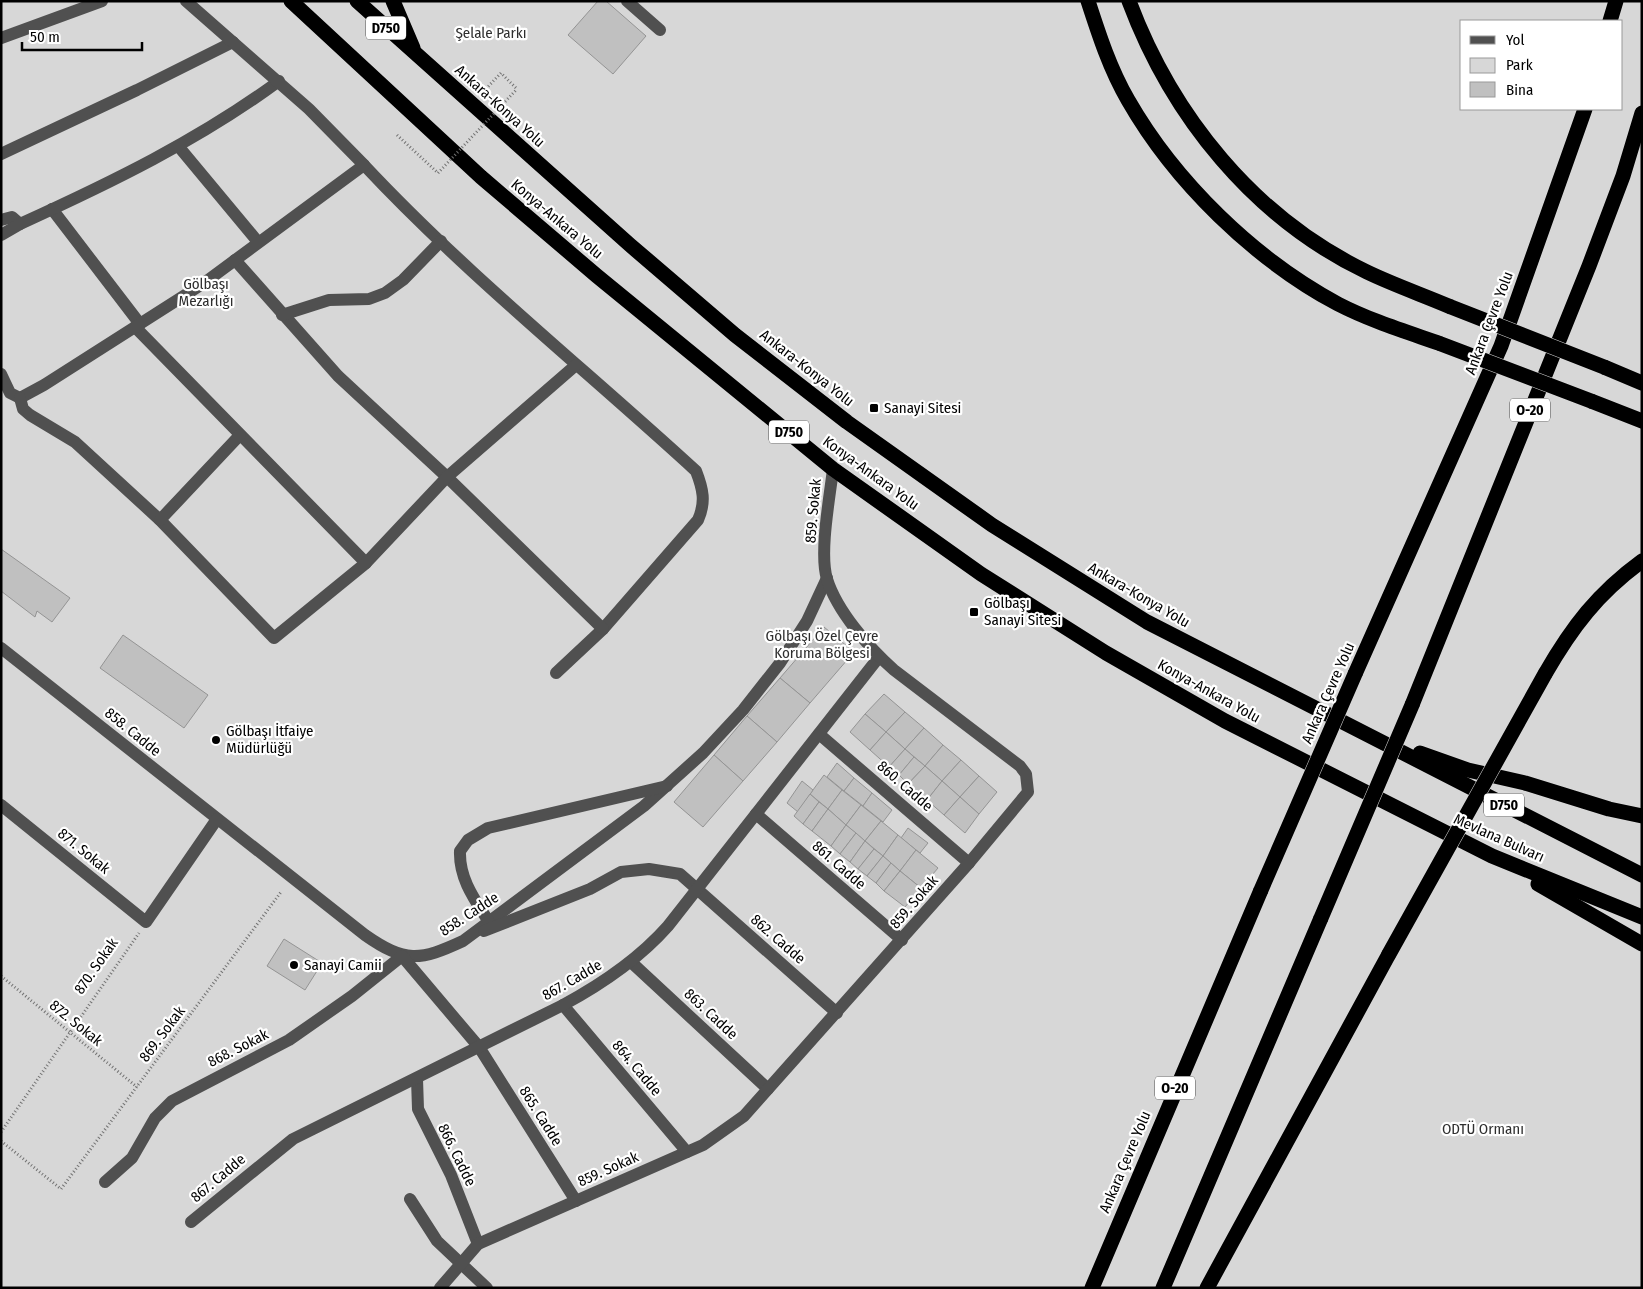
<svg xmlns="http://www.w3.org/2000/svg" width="1643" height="1289" viewBox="0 0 1643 1289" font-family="'Fira Sans Condensed',sans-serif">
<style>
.green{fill:#d7d7d7;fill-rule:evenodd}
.building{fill:#c0c0c0;stroke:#949494}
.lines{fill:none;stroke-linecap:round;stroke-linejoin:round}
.highway-casing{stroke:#dbdbdb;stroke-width:16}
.path{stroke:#727272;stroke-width:3;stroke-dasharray:1 2.5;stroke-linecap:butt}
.minor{stroke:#505050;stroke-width:12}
.highway{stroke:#000;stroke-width:15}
.highway-bridge-casing{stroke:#dbdbdb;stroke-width:16;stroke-linecap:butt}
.path-bridge{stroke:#727272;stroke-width:3;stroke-dasharray:1 2.5;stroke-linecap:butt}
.highway-bridge{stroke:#000;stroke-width:15}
.poi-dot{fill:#000;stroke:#fff;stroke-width:2}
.labels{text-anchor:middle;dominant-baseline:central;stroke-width:4.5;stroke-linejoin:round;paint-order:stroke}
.shield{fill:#fff;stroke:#4c4c4c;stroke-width:1}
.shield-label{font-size:14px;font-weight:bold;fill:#000}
.park-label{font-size:15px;fill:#2e2e2e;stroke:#fff}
.street-label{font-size:15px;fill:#000;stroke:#fff}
.poi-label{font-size:15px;fill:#000;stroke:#fff;text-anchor:start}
</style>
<rect width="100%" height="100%" fill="#fff"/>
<!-- green -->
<path class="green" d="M1,1H1642V1288H1ZM1462,21H1622V109H1462Z"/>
<!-- building -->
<g class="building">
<path d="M598,1H606L646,36L613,74L568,35Z"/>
<path d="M1,549L70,598L52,622L37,611L35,617L1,591Z"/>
<path d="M824,627L854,652L810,703L780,678Z"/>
<path d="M123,635L208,695L184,728L100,668Z"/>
<path d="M780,678L810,703L777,742L747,716Z"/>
<path d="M884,694L905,712L886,732L865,714Z"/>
<path d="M905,712L924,728L905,749L886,732Z"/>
<path d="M865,714L886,732L870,750L850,732Z"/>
<path d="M747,716L777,742L743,781L714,755Z"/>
<path d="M924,728L943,745L925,766L905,749Z"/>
<path d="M886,732L905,749L889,767L870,750Z"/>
<path d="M943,745L961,760L942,781L925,766Z"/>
<path d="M905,749L914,757L899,775L889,767Z"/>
<path d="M714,755L743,781L703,827L674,802Z"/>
<path d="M914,757L925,766L908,784L899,775Z"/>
<path d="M961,760L979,776L960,797L942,781Z"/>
<path d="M837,763L854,778L844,791L827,777Z"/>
<path d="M925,766L942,781L927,800L908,784Z"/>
<path d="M824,775L842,790L828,809L810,794Z"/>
<path d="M979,776L997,792L979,814L960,797Z"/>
<path d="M854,778L872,793L863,806L844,791Z"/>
<path d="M802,781L813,790L798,812L787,803Z"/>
<path d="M942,781L960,797L944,815L927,800Z"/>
<path d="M842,790L861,805L846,825L828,809Z"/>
<path d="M872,793L892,810L883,822L863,806Z"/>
<path d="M810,794L819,802L803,824L794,816Z"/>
<path d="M960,797L979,814L965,833L944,815Z"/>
<path d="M819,802L828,809L812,831L803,824Z"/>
<path d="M861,805L881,821L865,841L846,825Z"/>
<path d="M828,809L846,825L831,846L812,831Z"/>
<path d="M881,821L898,835L883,856L865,841Z"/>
<path d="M846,825L856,833L840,854L831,846Z"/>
<path d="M908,828L928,843L920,853L901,838Z"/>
<path d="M856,833L865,841L850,862L840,854Z"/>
<path d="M898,835L916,850L900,871L883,856Z"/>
<path d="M865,841L874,849L858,869L850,862Z"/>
<path d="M874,849L883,856L867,876L858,869Z"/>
<path d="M916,850L938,868L921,888L900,871Z"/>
<path d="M883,856L891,863L876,883L867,876Z"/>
<path d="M891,863L900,871L884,891L876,883Z"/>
<path d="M900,871L921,888L905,907L884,891Z"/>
<path d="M284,939L322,963L305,990L267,966Z"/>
</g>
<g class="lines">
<!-- highway casing -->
<g class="highway-casing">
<g id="highway">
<path d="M291,1L481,177L597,276L833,469L981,574L1106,653L1225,721L1492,856L1642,917"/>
<path d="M357,1L630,245L735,335L847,422L992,525L1147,622L1642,875"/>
<path d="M393,1L413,48"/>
<path d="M1088,1C1099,35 1110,69 1128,100C1175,182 1254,259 1338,304C1371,321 1407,332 1441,344"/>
<path d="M1129,1C1172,116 1254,218 1367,272C1394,285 1423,295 1451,307"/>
<path d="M1610,21L1616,1"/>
<path d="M1604,367L1642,383"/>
<path d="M1591,401L1642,421"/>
<path d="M1355,674L1501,346L1585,109"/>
<path d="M1545,674C1572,627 1598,593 1642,561"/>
<path d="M1412,705L1589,266L1623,176L1642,113"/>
<path d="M1420,753L1468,770L1525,783L1609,809L1642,816"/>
<path d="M1538,884L1642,944"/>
<path d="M1092,1288L1261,890"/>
<path d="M1163,1288L1321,918"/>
<path d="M1207,1288L1389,954"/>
</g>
</g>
<!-- path -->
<g class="path">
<path d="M481,94L501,73L517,89"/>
<path d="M397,135L438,173"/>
<path d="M1,976L137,1087"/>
<path d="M1,1132L139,933"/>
<path d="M1,1141L61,1189L281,892"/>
</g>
<!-- minor -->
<g class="minor">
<path d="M627,1L660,30"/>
<path d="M1,38L102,1"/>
<path d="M179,147L258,242"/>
<path d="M1,154L137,90L233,42"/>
<path d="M364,165C467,275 585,369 696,471C703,489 706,502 698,520L603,629L556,673"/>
<path d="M52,209L140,324"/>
<path d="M1,220L12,217L20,224"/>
<path d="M1,235L20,224C110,183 199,140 279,81"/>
<path d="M235,260L338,376L447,477L603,629"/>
<path d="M282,315L329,300L369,299L385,293L403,280L441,241"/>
<path d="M135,327L366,563"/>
<path d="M1,374L10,393L20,398L44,385L204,283L364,165L309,109L186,1"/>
<path d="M20,398L23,409L30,415L75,442L160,520L274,638L366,563L447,477L576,365"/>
<path d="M160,520L240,435"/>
<path d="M1,648L365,935C405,963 420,961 463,941L644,806L703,753L743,710L780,663L807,621L827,578"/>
<path d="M819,734L969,863"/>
<path d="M1,805L146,922L217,819"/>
<path d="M756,814L902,940"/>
<path d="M489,922C475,900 459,879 460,851L468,840L488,828L667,786"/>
<path d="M484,931L590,889L621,872L649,869L680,874L837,1013"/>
<path d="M631,962L768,1089"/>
<path d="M563,1005L687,1152"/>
<path d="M417,1079L418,1109L451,1175L478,1244"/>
<path d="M105,1182L132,1158L155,1118L172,1101L289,1040L352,996L402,956L479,1047L576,1201"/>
<path d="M410,1199L437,1241L487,1288"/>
<path d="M191,1222L293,1139L563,1005C602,984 638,960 668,926L879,657"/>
<path d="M440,1288L478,1244L703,1145L744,1116L969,863L1028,792L1026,774L1020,766L894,670C869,648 837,611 827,579C819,553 830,496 833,469"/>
</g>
<!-- highway -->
<use href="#highway" class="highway"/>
<!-- highway-bridge casing -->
<g class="highway-bridge-casing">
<g id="highway-bridge">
<path d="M1451,307L1604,367"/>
<path d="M1441,344L1591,401"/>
<path d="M1261,890L1355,674"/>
<path d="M1321,918L1412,705"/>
<path d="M1389,954L1545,674"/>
</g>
</g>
<!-- path-bridge -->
<path class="path-bridge" d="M438,173L517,89"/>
<!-- highway-bridge -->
<use href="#highway-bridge" class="highway-bridge"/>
</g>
<!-- markers -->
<g class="poi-dot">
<rect x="869" y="403" width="10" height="10" rx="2.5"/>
<rect x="969" y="607" width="10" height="10" rx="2.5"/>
<circle cx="216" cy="740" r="5"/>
<circle cx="294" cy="965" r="5"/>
</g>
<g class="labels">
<!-- shield labels -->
<g class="shield">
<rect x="366" y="16.5" width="40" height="23" rx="4"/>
<rect x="1510" y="398.5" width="40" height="23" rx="4"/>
<rect x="769" y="420.5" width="40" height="23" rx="4"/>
<rect x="1484" y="793.5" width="40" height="23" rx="4"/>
<rect x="1155" y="1076.5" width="40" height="23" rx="4"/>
</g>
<g class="shield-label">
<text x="386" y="28">D750</text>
<text x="1530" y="410">O-20</text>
<text x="789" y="432">D750</text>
<text x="1504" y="805">D750</text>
<text x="1175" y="1088">O-20</text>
</g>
<!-- park labels -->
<g class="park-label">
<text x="491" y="33">Şelale Parkı</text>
<text x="206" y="284">Gölbaşı<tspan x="206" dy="17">Mezarlığı</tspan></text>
<text x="822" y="636">Gölbaşı Özel Çevre<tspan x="822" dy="17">Koruma Bölgesi</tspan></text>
<text x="1483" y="1129">ODTÜ Ormanı</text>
</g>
<!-- street labels -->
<g class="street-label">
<text transform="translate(500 106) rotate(42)">Ankara-Konya Yolu</text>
<text transform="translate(557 219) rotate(40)">Konya-Ankara Yolu</text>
<text transform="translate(1489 323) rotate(-69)">Ankara Çevre Yolu</text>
<text transform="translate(807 368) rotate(38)">Ankara-Konya Yolu</text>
<text transform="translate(871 473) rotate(36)">Konya-Ankara Yolu</text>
<text transform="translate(813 511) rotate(-85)">859. Sokak</text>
<text transform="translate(1139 595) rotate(30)">Ankara-Konya Yolu</text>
<text transform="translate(1209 691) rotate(29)">Konya-Ankara Yolu</text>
<text transform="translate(1328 693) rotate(-66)">Ankara Çevre Yolu</text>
<text transform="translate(133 732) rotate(39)">858. Cadde</text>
<text transform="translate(905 786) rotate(41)">860. Cadde</text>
<text transform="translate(1499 838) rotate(24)">Mevlana Bulvarı</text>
<text transform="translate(84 851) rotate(39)">871. Sokak</text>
<text transform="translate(839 865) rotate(41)">861. Cadde</text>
<text transform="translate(914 902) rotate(-49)">859. Sokak</text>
<text transform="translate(469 914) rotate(-33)">858. Cadde</text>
<text transform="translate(778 939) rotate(41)">862. Cadde</text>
<text transform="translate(96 966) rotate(-55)">870. Sokak</text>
<text transform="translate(572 980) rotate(-30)">867. Cadde</text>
<text transform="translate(711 1014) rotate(43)">863. Cadde</text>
<text transform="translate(76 1023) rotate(39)">872. Sokak</text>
<text transform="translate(162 1034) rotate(-53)">869. Sokak</text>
<text transform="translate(238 1048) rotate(-27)">868. Sokak</text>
<text transform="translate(637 1068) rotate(50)">864. Cadde</text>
<text transform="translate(541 1116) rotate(58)">865. Cadde</text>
<text transform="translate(457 1155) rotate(64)">866. Cadde</text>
<text transform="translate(1125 1162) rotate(-67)">Ankara Çevre Yolu</text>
<text transform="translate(608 1169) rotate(-24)">859. Sokak</text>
<text transform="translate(218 1178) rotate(-40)">867. Cadde</text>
</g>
<!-- poi labels -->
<g class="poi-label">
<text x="884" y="408">Sanayi Sitesi</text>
<text x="984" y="603">Gölbaşı<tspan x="984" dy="17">Sanayi Sitesi</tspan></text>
<text x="226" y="731">Gölbaşı İtfaiye<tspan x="226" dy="17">Müdürlüğü</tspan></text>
<text x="304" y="965">Sanayi Camii</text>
</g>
</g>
<!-- border -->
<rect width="1643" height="1289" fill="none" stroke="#000000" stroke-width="5"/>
<!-- legend -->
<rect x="1460" y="20" width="162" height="90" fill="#ffffff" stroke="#999999"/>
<rect x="1470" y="36" width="25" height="8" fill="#505050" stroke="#999999"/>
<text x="1506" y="45" font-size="15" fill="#000000">Yol</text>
<rect x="1470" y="58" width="25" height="15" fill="#d7d7d7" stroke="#999999"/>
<text x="1506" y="70" font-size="15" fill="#000000">Park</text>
<rect x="1470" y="82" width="25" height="15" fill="#c0c0c0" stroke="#999999"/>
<text x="1506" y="95" font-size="15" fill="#000000">Bina</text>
<!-- scale -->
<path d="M22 42v8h120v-8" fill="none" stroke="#000000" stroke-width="2.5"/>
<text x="30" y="42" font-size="15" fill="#000000" stroke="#ffffff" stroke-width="4" paint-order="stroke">50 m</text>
</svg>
